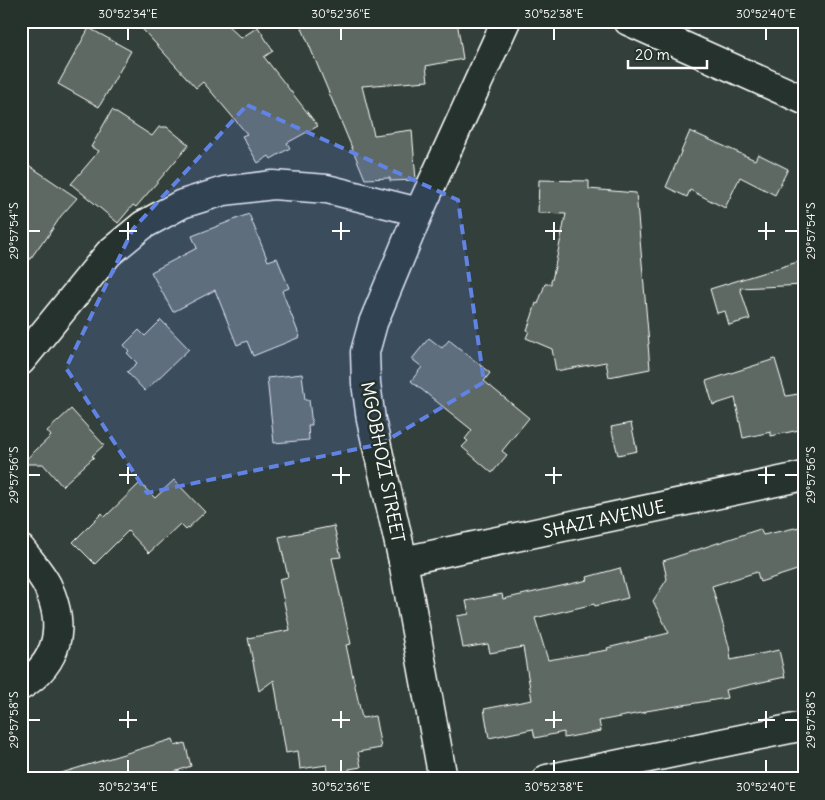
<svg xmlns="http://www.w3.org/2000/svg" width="825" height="800" viewBox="0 0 825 800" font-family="Delius,sans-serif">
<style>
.building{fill:#5f6964;stroke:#fff}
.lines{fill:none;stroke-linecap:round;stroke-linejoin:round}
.minor-casing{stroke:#fff;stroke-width:31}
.minor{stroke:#26332d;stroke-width:28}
.marked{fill:#6183e4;fill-opacity:0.2;stroke:#6183e4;stroke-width:4;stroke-dasharray:10 6;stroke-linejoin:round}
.ticks{fill:none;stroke:#fff;stroke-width:2}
.labels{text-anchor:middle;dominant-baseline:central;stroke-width:5;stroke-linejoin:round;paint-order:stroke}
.street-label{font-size:18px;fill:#fff;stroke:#26332d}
.neatline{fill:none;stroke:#fff;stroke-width:2}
.ticks-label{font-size:12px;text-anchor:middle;fill:#fff}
</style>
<rect width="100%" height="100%" fill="#333f3a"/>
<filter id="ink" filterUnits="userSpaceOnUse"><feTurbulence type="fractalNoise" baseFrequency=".02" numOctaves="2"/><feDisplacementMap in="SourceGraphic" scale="10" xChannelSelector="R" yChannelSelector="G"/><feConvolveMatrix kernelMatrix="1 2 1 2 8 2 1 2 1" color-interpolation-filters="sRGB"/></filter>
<g filter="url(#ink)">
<!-- building -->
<g class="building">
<path d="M135,21H223L241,38L258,27L273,51L264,57L318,126L287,143L290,148L271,159L269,156L258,163L242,136L247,134L203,82L196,88Z"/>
<path d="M299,21H457L463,59L426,66L428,81L362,86L374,135L412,130L416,180L390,181V178L365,179Z"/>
<path d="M89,28L131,51L99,107L58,84Z"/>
<path d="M112,110L152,136L159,127H167L189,145L136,207L133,205L118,223L71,184L99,151L91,147Z"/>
<path d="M690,131L755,160L758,154L788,169L775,195L740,177L725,208L690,190L687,197L666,187Z"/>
<path d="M21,160L77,198L61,216L44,242L43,241L21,272Z"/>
<path d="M539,180L589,181V189L636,193L649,344H648L650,369L609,377L606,362L556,371L552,349L526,338L529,331L527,330L532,316L536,303L538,304L545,284H551V280H552L566,214L538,213Z"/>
<path d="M249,214L268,261L277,258L289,288L282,291L300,337L253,356L247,341L237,345L215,290L173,312L151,272L197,248L192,236Z"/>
<path d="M804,260V285L740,288L750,319L729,325L725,311L717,313L710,289Z"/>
<path d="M161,320L189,349L145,391L127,372L137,363L127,353L129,351L124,345L139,330L145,336Z"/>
<path d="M429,338L442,348L449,340L490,373L484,381L529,418L502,451L507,455L492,473L462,447L468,441L465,439L472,430L411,381L422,367L412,359Z"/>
<path d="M775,359L786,396L804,393V425L798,426L799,430L771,436V432L743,438L735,398L713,405L706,381Z"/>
<path d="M302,374L305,400H309L312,425H308L309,440L274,443L267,378Z"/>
<path d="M71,409L104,445L92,456L94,457L62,486L43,464H21L51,436L47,431Z"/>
<path d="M631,423L637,451L618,455L611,427Z"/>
<path d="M174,480L205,512L186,530L180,524L149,553L128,531L95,564L73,542L102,513L105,517L140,483L155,498Z"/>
<path d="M334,526L341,557L332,558L351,644L346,645L362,718L375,716L381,748L358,752L361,767L349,769L351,779H329L327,765L300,769L298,751L286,753L274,680L259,691L248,638L290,630L279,579L288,577L279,537Z"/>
<path d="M804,526V556L797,557L800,569L760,582L757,572L712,586L729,646L731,660L779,650L785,677L725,690L727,698L646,711V712L599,721L601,731L564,738V732L535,738L533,729L489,738L484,709L532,700L523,647L490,653L488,644L463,648L457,616L469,614L466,601L502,594L503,599L588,580L587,577L620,568L628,598L595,606L594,604L535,618L548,660L608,650L607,648L669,633L653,601L667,579L663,561L760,529L763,535Z"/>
<path d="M173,739L175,746L185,743L191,766L154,779H59L58,774Z"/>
</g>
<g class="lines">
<!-- minor casing -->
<g class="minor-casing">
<g id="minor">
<path d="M628,21L804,100"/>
<path d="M21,361L109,253L143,225L182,204L224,191L273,185L327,189L419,212"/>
<path d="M21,549C29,560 43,575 48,587C66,627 59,662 21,686"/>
<path d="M403,561L804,476"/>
<path d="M443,779L403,561L371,420L366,383L365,352L373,323L419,212L506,21"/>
<path d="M547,779L804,726"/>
</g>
</g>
<!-- minor -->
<use href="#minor" class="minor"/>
</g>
</g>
<!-- marked area -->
<path class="marked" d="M247,105L458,200L484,382L381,444L147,493L66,368L133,229Z"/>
<!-- ticks -->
<path class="ticks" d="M128,28V40M341,28V40M554,28V40M766,28V40M128,222V240M341,222V240M554,222V240M766,222V240M28,231H40M119,231H137M332,231H350M545,231H562M758,231H775M785,231H798M128,467V484M341,467V484M554,467V484M766,467V484M28,475H40M119,475H137M332,475H350M545,475H562M758,475H775M785,475H798M128,711V728M341,711V728M554,711V728M766,711V728M28,720H40M119,720H137M332,720H350M545,720H562M758,720H775M785,720H798M128,760V772M341,760V772M554,760V772M766,760V772"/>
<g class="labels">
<!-- street labels -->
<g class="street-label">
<text transform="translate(383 462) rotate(79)">MGOBHOZI STREET</text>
<text transform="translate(604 519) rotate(-12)">SHAZI AVENUE</text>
</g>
</g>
<!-- margin -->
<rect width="825" height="800" fill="none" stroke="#26332d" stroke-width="55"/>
<!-- scale -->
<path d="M628 60v8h79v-8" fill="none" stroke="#ffffff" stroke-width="2.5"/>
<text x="635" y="60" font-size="15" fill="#ffffff" stroke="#26332d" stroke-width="4" paint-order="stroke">20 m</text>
<rect x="28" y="28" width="770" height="744" class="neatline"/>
<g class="ticks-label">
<text x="128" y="18">30°52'34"E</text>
<text x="341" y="18">30°52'36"E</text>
<text x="554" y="18">30°52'38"E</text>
<text x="766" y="18">30°52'40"E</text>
<text transform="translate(14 231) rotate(-90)" y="4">29°57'54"S</text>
<text transform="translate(811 231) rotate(-90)" y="4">29°57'54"S</text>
<text transform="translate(14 475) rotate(-90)" y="4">29°57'56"S</text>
<text transform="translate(811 475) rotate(-90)" y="4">29°57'56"S</text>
<text transform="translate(14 720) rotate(-90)" y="4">29°57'58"S</text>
<text transform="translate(811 720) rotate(-90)" y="4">29°57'58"S</text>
<text x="128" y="791">30°52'34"E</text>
<text x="341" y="791">30°52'36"E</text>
<text x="554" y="791">30°52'38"E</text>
<text x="766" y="791">30°52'40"E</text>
</g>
</svg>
